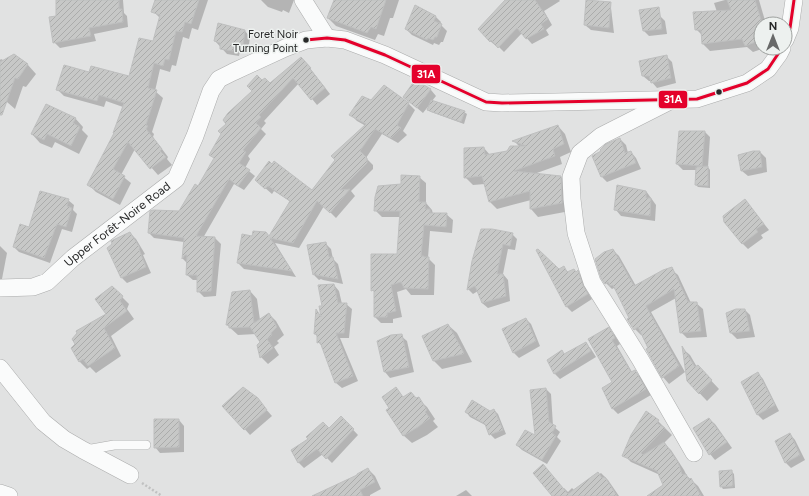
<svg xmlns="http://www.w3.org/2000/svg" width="809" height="496" viewBox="0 0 809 496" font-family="Figtree,sans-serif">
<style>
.shadow{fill:#0003}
.building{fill:url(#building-hatch);stroke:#bebfbf}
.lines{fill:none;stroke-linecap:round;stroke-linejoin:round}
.service-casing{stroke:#abacac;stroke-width:10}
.minor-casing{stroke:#abacac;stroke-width:18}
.path{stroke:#c0c1c1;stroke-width:2.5;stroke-dasharray:2 2;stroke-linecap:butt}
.service{stroke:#fafbfb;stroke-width:9}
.minor{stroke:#fafbfb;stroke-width:17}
.bus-1-casing{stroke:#edf1ef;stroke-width:6}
.bus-1{stroke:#e4002b;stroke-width:3}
.bus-dot{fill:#272828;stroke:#edf1ef;stroke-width:1.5}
.labels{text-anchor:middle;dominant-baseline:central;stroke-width:3;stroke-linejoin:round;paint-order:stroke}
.bus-label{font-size:11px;fill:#272828;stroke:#edf1ef;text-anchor:end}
.street-label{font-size:12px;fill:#272828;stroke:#edf1ef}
.line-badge{stroke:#edf1ef;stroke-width:1.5}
.badge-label{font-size:11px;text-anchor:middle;font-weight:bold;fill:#fff}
</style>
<defs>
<pattern id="building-hatch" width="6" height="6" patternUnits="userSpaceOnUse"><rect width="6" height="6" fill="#c7c8c7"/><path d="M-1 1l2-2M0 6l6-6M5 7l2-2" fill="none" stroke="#abacab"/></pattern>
</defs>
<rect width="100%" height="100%" fill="#e1e2e2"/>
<!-- shadow -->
<g class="shadow">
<path d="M57,0H123L124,13L127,16L128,27L94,34L96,41L60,48L54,42L57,16Z"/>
<path d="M160,0H208L198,30L192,28L189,39L183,37L176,66L172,65L170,72L160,69L155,91L163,98L152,132L154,134L153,137L168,157L167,159L172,165L158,175L135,149L121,175L131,183L120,205L96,192L89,185L115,134L123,107L106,101L104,107L64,96L57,89L90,73L129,77L154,42L160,18L155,13Z"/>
<path d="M261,0H294L289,13L283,10L282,12L268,7Z"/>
<path d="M335,0H399L393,18H390L384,36L378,34L375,40L336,26L328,18Z"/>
<path d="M506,0H559L560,1L544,11L552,25L546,30L549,35L532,44L522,33L504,52L497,45L496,46L490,41Z"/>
<path d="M725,0H759L766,24H761V48H765L753,52L747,47L710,51L703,44L702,35L696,29L717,12L714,3Z"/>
<path d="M605,2L611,8L614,33L591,30L585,25Z"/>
<path d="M659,15L665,21L667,34L649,36L644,31Z"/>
<path d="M436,17L441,22L440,24L447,31L443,42H441L439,45L434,43L433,45L412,35L406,29Z"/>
<path d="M245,31L250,37L248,52L240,51L239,56L227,54L215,41Z"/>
<path d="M14,55L28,65L36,74L26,87L23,86L15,109L7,102L0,109V60L1,59L5,61Z"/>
<path d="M666,56L672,62L676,83L657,88L651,81H649L643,76Z"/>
<path d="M306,63L330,94L317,105L299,83L264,121L266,123L261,129L266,134L248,156L250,159L245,168L255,176L244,190L234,184L203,238H215L221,244L216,296L204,297L198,291V280H193L187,275L188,264L183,259L184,242L154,238L149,233L180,212L198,187L215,159L227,124L262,81L270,85Z"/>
<path d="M416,82L431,90L436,96L432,101L464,112L467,114L464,124L431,112L428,110L430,104L423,113L410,102L404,97Z"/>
<path d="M385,87L409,104L415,110L403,131L407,135L398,143L382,134L366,158L373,165V169L351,191L355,196L336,218L324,206L299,248L275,243L296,277L244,269L238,263L253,237H270L291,202L274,191L272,194L256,180L312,191L366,126L357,121L351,115L371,102Z"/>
<path d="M75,118L83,127L82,130L88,136L79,154L55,142L52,148L40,143L32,134Z"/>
<path d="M558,126L565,134L571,152L560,157L562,164L534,174L561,177L569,184L570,211L538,217L531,209V200L497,209L489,201L485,184L473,185L465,177L484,148L490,155L508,152L520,147L514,141Z"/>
<path d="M705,132L710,137L708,167L710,170V188L698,187L696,185L697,170H683L677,164Z"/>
<path d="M620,139L626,145L628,153L631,152L636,158L641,169L607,182L602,177Z"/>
<path d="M760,152L766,158L767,172L748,176L742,171L740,156Z"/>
<path d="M419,177L426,183V203L432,210L433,214H446L453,220L452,233L430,231L428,258L435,265L434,295H411L406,289L397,292L402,317L393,319V323H381L375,317V292L372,290L398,255L400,217H382L375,210L402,185Z"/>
<path d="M646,191L656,205L655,221L621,216L616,210Z"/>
<path d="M68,200L74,205L73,210L77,214L72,232L62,229L50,263L19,252L14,247L30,228Z"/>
<path d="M745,200L769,230L761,235L763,238L748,249L742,243Z"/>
<path d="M130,233L136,239L145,254L143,255L151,273L127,283L122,278Z"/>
<path d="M512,234L517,239L515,250L508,249L503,274L508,280L510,301L488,308L482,303L478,291L473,294L468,289L472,261Z"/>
<path d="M325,243L331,249L333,259L338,264L343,284L323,280L321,279L319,280L314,275Z"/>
<path d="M0,246L7,253L2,279H0Z"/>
<path d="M613,250L619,256L636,286L671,269L678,275L691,303H696L703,309L707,337L687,338L681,332L676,298L651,312L685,372L669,384L663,377L647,350L650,348L643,334L641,335L635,329L617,292L614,288L612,289L606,283Z"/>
<path d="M538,251L559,270L564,268L568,272H578L582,277L587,291L592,299L572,312L567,307Z"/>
<path d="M334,285L339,291L342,304H346L352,309L349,338H340L358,381L342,388L336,383L322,346L318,342V337L315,334L317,312L322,317L323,307Z"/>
<path d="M112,287L129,304L127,309L134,319L111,336L121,356L96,373L90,367L87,369L80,362L72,348L107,315Z"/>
<path d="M250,291L257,299L260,320L269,314L276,321L284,335L277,341L279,343L274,347L279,355L268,364L261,357L258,345L261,343L256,334L238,335L227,325Z"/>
<path d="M745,310L750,315L755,337L737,339L731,333L727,314Z"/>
<path d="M526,319L531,324L540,346L519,358L514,353L503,330Z"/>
<path d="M448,325L457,333L472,362L442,369L434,361Z"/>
<path d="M608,329L614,334L620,344L617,346L632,372L634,371L640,376L651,395L618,414L613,409L603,389L613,383Z"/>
<path d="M401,336L407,341L414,372L390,378L385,372L378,342Z"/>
<path d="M586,343L591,349L596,357L560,379L555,374L548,360L562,352L565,355Z"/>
<path d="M683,349L690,355L697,367L705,374L719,389L707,401L688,381Z"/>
<path d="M758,373L763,379L779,411L763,420L757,414Z"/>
<path d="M395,388L404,398L418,399L427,407L435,419L433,421L438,427L427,435L412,443L403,435L391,408Z"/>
<path d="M546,389L551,394L553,426L560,432L557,437L561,441L547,464L522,450L517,445L536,437Z"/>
<path d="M257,399L272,416L250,435L224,406Z"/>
<path d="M494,410L498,414L506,434L495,439L490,434L487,426L470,417L466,412H490Z"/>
<path d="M341,417L358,435L332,463L323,454L304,468L299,463L292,451L329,429Z"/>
<path d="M709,419L715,424L732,448L715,460L710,454Z"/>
<path d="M179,420L184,426V452L160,453L155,447Z"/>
<path d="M658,421L672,435L664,443L671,450L684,470L687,476L698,486L704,496H649L664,485L660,475L631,462L624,455Z"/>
<path d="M790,434L795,440L805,460L791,468L785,462Z"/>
<path d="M368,469L375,476L381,489L370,495V496H323Z"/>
<path d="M731,471L734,474L735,488L723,489L721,486Z"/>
<path d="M601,473L608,480L619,496H554L564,488L568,492L572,488L575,491Z"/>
<path d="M466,490L472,496H456Z"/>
</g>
<!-- building -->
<g class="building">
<path d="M56,0H119V9H122L123,22L89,28L91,36L53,43L49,17L56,16Z"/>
<path d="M155,0H199L191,24L185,22L182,32L176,31L169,60L165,59L163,66L154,63L148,88L157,90L146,125L148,126L146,129L162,149L160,151L166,157L150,169L128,142L113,169L125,176L113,199L87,185L114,133H113L124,103L99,95L97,101L56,90L64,65L89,72L91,66L129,76L139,38L153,41L160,15L151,12Z"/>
<path d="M334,0H386L376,29L371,27L367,33L327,18Z"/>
<path d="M505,0H535L548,19L541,24L544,29L526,39L517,28L498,48L491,40L490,42L478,29Z"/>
<path d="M586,0L611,2L609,28L584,25Z"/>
<path d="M727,0H755L761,20V40L745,46L742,39L702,44L701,30H695L693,12L731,10Z"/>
<path d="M415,5L436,16L434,21L442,24L437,37H435L433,40L428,38L427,40L405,29Z"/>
<path d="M659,7L662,29L643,31L639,10Z"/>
<path d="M218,23L245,30L243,47L234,46L233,51L220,49V43L214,41Z"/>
<path d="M14,54L28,64L18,79L15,78L2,115H0V62Z"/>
<path d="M667,55L671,78L651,83L649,76H642L639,61Z"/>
<path d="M301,57L311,68L310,69L325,88L311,100L293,78L259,115L261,117L256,123L261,128L243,150L246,152L239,163L250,170L238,186L229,179L196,236L215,237L211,291L197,292V275H186L187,255H185L182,259L184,238L148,233L150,211L153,210L179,211L195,184L198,186L214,158L209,155L221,134L218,131L226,124L223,120L228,113L252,91L247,86L257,75L262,80L265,78L270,83Z"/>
<path d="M415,80L431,89L417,108L403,97Z"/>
<path d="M384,85L409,103L397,125L401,128L391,138L375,129L360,151L367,158V163L340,190L350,189L330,213L317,201L293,243L270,238L292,271L237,263L242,234L252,236L253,231L266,232L269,236L290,201L268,186L265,189L255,180L269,161L272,164L274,161L312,190L335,160L331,156L366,124L349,115L362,96L371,100Z"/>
<path d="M431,100L465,111L461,122L427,110Z"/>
<path d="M46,104L76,118L73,123L80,127L71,146L47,134L44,140L31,134Z"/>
<path d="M558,125L564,144L553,149L555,156L514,171L561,176L562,203L530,209V191L489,202L482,176L464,178V148L484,147L485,155L507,151L510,146H526L512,141Z"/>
<path d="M679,131H705L702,166L676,164Z"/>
<path d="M620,138L625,153L631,151L636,163L601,177L592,156L601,151L600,150L606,144Z"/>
<path d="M753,151H760L762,167L741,171L738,155Z"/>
<path d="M708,166V186L695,185L696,167Z"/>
<path d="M401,175L420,176L419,202H426L425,209H430V213H447L446,227L424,225L421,256H424V257H429L428,289L404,288L401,282L391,285L396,311L387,313V317H374V290L371,291V254H397L400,211H374L375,197L378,186L401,184Z"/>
<path d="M617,185L646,191V198H651L650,216L614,210Z"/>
<path d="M40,191L69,199L67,206L72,208L66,227L57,224L44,258L13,247L20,224L29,227Z"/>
<path d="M745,199L764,224L756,229L758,232L742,244L724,222L723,216Z"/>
<path d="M481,229H492L513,233L510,246L503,244L497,274H503L506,296L482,303L475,286L467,290L472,261Z"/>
<path d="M130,232L140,248L139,249L146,267L121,278L107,248L112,244L111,241Z"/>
<path d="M326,242L329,257H333L338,279L316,275V273L313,275L307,245Z"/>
<path d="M538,249L559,269L564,266L567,272L574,269L576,272L578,270L583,285L588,294L566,307L536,250Z"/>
<path d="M613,249L634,286L663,270L672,267L688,302H697L701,331L680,333L674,289L646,306L679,366L662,378L646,349L648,348L638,327L634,330L627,319L629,318L613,285L610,286L608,282L605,284L601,278L595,259L604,252Z"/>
<path d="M334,284L338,303H347L344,333H336L353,376L335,383L320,342L317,343V334H314L316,309L321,317L319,306H322L318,285Z"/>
<path d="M112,286L123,296L120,301L127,311L104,328L115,348L88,366L83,359L79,362L71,348L75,344L72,339L77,333L76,331L106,314L95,299Z"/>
<path d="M250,290L254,323L269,313L277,327L271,333L272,335L267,339L273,348L260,358L257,345L260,342L250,327L229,328V325H226L232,292Z"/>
<path d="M736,309H745L750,331L730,333L726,313Z"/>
<path d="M526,318L536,341L513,353L502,329Z"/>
<path d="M448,324L464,353L463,354L433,361L422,336Z"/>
<path d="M609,327L615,338L612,340L631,372L635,370L646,389L612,409L602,388L612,382L588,339Z"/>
<path d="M402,334L409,367L384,372L377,341L391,335Z"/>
<path d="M586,342L591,351L554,374L547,360L562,350L564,354Z"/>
<path d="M682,346L695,367L698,365L712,380L699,394L687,381Z"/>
<path d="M758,372L775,405L757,415L741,382Z"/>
<path d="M243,387L258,398L267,410L244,430L222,406Z"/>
<path d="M396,387L403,397L411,392L416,398L419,397L427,410L425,412L430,418L418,427L403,436L386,410L389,408L382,397Z"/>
<path d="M546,388L549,422L556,426L552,433L556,436L542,460L516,445L525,430L535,435L530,390Z"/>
<path d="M472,400L490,411L494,409L503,430L489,435L485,424L465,412Z"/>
<path d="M646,411L659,420L657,423L665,428L641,453L643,455L664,442L678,462L682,474L683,475L686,474L689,480L691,478L701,496H647L663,485L657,471L622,456L631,435Z"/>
<path d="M341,416L354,429L326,459L317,449L298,463L291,450L308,439L306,437L323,422L329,428Z"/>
<path d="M709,418L727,442L709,455L693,428Z"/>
<path d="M154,419H179V447L154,448Z"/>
<path d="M790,433L800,455L785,463L775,441Z"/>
<path d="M543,464L568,494L598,472L602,478L605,477L617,496H552L533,473Z"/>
<path d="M368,468L375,482L360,490L363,496H312L357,475V474Z"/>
<path d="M732,470L733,486L720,487L719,471Z"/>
</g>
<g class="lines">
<!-- service casing -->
<g class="service-casing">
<path id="service" d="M86,450L114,445H146"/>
</g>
<!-- minor casing -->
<g class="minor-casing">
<g id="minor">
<path d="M303,0L327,38"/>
<path d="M785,40L790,28L794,0"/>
<path d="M670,101L601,136L580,153L571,177L572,199L576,233L592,282L640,359L694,453"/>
<path id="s1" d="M0,288L33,287L47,282L73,258L176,179L195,136L211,91L219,79L233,72L285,48L306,40L327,38L345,40L385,55L486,102L502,103L697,99L747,83L768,69L779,54L782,48"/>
<path d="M0,368L43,422L64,439L83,450L130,475"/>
<path d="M0,493L9,496"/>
</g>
</g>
<!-- path -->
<path class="path" d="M142,483L162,496"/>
<!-- service -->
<use href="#service" class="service"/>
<!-- minor -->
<use href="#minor" class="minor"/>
<!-- bus-1 casing -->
<g class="bus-1-casing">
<g id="bus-1">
<path d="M306,40L327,38L345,40L385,55L486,102L502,103L697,99L747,83L768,69L782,48"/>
<path d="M785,40L790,28L794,0"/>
</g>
</g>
<!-- bus-1 -->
<use href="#bus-1" class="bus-1"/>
</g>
<!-- markers -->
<g class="bus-dot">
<circle cx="306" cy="40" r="3.5"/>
<circle cx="719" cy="92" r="3.5"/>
</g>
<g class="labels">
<!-- bus labels -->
<g class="bus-label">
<text x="298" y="34">Foret Noir<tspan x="298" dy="14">Turning Point</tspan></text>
</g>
<!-- street labels -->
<g class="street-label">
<text stroke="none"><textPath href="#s1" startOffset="139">Upper Forêt-Noire Road</textPath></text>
</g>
</g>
<g class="line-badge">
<rect x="411" y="64" width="30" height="20" rx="4" fill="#e4002b"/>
<rect x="658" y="90" width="30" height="19" rx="4" fill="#e4002b"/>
</g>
<g class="badge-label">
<text x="426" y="78">31A</text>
<text x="673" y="103">31A</text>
</g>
<!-- north arrow -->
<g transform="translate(773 36)"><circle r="19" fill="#edf1ef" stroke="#9ea19f"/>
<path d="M0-3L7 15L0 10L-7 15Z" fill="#686969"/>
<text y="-6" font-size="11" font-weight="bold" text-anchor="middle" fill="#272828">N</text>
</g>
</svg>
